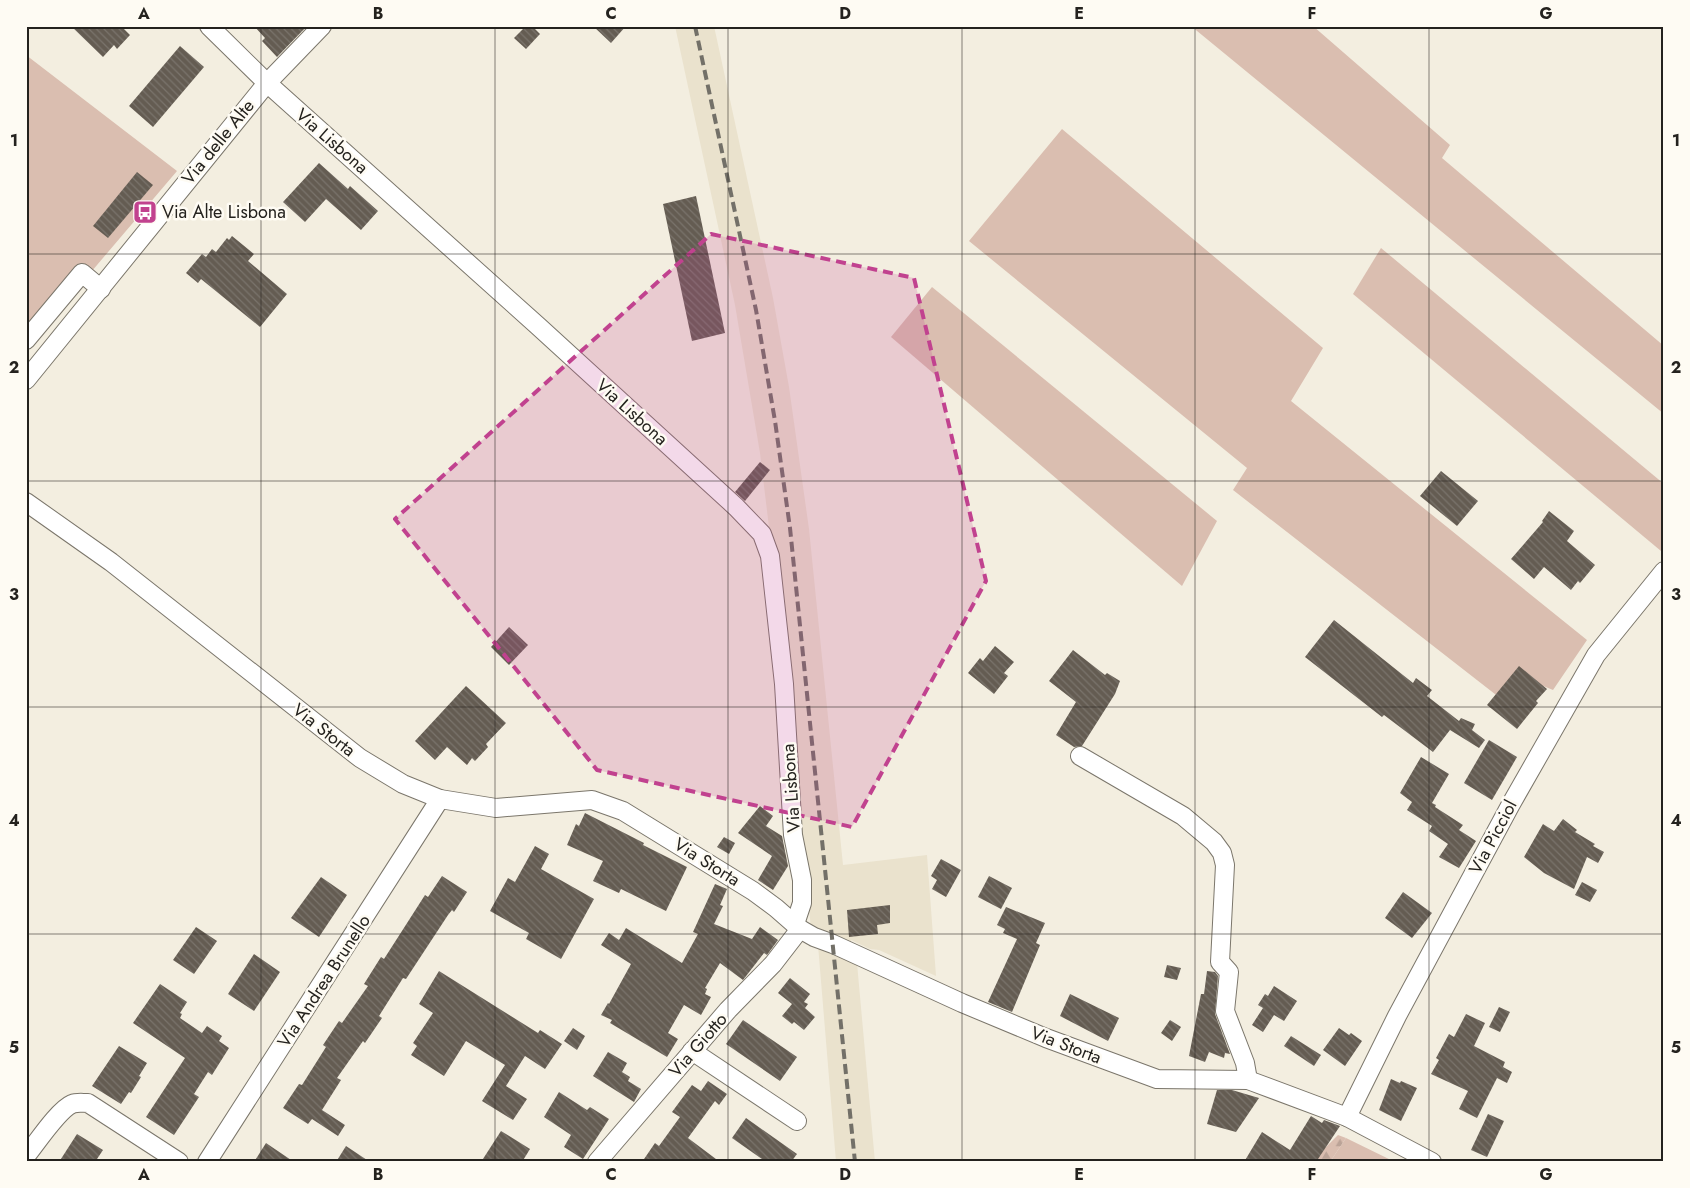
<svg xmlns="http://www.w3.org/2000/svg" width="1690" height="1188" viewBox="0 0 1690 1188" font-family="Jost,sans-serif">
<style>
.built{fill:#eae2cd}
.green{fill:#dabeb0}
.forest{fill:url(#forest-firs)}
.building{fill:url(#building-back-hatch)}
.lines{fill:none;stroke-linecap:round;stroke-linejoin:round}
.minor-casing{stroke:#7b766b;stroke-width:20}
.minor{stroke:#fff;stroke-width:18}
.rail{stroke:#737068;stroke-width:4;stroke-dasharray:10 5;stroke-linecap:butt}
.marked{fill:#c1428f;fill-opacity:0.2;stroke:#c1428f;stroke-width:4;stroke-dasharray:10 6;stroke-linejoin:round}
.grid{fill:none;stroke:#24221e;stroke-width:1;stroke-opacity:0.55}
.labels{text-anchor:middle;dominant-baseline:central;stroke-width:5;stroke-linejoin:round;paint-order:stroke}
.street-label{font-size:18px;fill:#24221e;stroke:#fefbf3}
.poi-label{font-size:18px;fill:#24221e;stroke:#fefbf3;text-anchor:start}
.neatline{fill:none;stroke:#24221e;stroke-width:2}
.grid-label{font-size:16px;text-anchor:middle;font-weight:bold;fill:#24221e}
</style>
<defs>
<pattern id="forest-firs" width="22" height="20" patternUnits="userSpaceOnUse" patternTransform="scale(1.25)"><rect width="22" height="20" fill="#dabeb0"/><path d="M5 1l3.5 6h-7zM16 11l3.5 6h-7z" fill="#bba397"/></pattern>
<pattern id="building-back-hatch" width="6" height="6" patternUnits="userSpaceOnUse" patternTransform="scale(1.25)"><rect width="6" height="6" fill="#645c52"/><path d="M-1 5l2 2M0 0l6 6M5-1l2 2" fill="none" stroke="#7a746c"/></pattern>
</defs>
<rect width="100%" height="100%" fill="#f3eee0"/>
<!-- built -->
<g class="built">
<path d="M675,26H714L773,298L789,387L809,529L843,865L927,855L936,976L879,950L870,949L851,940V948L811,929L782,634L760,453L735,305Z"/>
<path d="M818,945L857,963L875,1162H836Z"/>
</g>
<!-- green -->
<g class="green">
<path d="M1191,26H1313L1450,145L1442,158L1664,346V414Z"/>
<path d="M26,55L177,171L80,285L26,352Z"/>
<path d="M1062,129L1323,348L1291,401L1587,640L1553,690L1517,675L1500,698L1233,490L1247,468L969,241Z"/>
<path d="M1381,248L1664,484V548L1661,551L1353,294Z"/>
<path d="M932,287L1217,521L1182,586L891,337Z"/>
<path d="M1346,1138L1395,1162H1330Z"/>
</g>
<!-- forest -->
<path class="forest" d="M1338,1135L1346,1138L1330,1162H1311Z"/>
<!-- building -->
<g class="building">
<path d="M71,26H121L130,35L117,49L114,45L103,57Z"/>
<path d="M254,26H307L277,57L262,41L265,38Z"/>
<path d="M526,26H532L540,34L526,49L514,38Z"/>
<path d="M593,26H626L611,43Z"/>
<path d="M180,46L204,67L153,127L129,106Z"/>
<path d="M319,163L348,189L350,186L378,211L361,230L326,199L305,222L283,202Z"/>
<path d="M137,172L153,185L108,238L93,226Z"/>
<path d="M696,196L725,333L692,341L663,204Z"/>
<path d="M232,236L254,254L248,261L287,294L260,327L201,279L198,283L186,273L202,254L206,257L212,249L216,252L227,238L229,240Z"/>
<path d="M760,462L770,470L745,501L735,492Z"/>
<path d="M1441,471L1478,501L1457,526L1420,496Z"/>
<path d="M1549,511L1574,531L1567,541L1595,565L1580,583L1578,581L1571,590L1544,567L1534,579L1511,559L1543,522L1542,521Z"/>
<path d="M1334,620L1413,683L1416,678L1432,690L1427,696L1459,721L1461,718L1475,724L1472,730L1485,740L1479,748L1450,730L1433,752L1384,715L1382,717L1305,657Z"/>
<path d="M509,627L528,645L509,665L491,647Z"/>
<path d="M995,646L1014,662L1004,673L1008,676L994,694L968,673L980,658L983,661Z"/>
<path d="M1073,650L1105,675L1107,673L1120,681L1115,694L1082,746L1074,747L1056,735L1076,702L1049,681Z"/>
<path d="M1519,666L1547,689L1536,701L1538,703L1517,729L1487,705Z"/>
<path d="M466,686L506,723L486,744L488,747L475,761L472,758L467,765L447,747L435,760L415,741Z"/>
<path d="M1489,740L1517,757L1492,800L1464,783Z"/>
<path d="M1421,757L1449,774L1432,803L1436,805L1435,807L1463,825L1459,830L1476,841L1459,868L1439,857L1448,844L1429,831L1432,826L1407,810L1412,802L1400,793Z"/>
<path d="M760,806L773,816L766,826L782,836L788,866L773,890L758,880L772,856L738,833Z"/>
<path d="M585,813L644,843L643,845L687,867L666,911L621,889L619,893L593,881L603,861L567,845L576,824L579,826Z"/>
<path d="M1563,819L1577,830L1575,832L1595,844L1593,846L1604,852L1598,863L1587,857L1574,889L1544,873L1524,857L1543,824L1554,831Z"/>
<path d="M724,837L735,843L729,854L717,847Z"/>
<path d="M535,846L549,854L541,869L594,899L561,959L526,939L529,933L490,911L508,878L515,882Z"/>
<path d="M941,859L961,870L946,897L932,889L937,880L931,876Z"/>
<path d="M442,876L467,892L454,912L452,910L448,915L406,979L403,978L379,1016L382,1018L365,1043L363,1041L337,1078L341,1080L322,1110L345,1125L338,1136L312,1119L308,1124L283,1108L299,1084L302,1085L326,1047L323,1045L339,1021L342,1023L368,986L364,984L381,957L384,959L425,895L428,897Z"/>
<path d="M989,876L1012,888L1001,909L978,897Z"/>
<path d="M321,877L347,895L319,937L291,918Z"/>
<path d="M1582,882L1597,890L1590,902L1575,895Z"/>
<path d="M715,884L727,889L720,905L723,906L714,924L752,939L760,927L778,940L767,955L764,953L743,980L720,963L705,988L707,989L705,994L711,997L701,1015L684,1005L668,1033L678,1039L667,1057L610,1023L612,1020L601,1015L608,1003L609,1004L631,964L601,945L609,933L619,940L626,928L682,963L698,934L693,932Z"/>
<path d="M1403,892L1432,913L1412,938L1385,918Z"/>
<path d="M890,905V923L877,925L878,934L849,937L847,910Z"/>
<path d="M1006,907L1045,923L1036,943L1040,945L1012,1012L988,1002L1017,939L1003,933L1005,929L997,925Z"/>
<path d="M196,927L217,941L194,974L173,960Z"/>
<path d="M254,954L280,972L254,1011L228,994Z"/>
<path d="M1167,965L1181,968L1177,980L1164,977Z"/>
<path d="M439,971L538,1033L540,1030L562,1044L545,1069L525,1056L506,1086L527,1099L513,1120L482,1101L505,1065L466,1041L444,1076L411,1055L417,1046L413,1043L433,1013L419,1004Z"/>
<path d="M1207,971L1215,972L1218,976L1215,1014L1230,1054L1225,1053L1224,1058L1209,1052L1205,1062L1189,1056L1201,994H1204Z"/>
<path d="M790,978L810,994L804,1002L808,1004L805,1008L815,1017L804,1030L794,1022L792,1024L782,1016L792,1004L778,993Z"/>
<path d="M160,984L187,1002L180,1013L182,1014L180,1018L202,1033L207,1026L222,1036L219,1041L229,1048L212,1075L208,1072L194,1094L199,1097L174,1135L146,1117L185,1058L133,1023Z"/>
<path d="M1274,986L1297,1001L1284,1021L1274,1015L1263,1032L1252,1025L1263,1008L1258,1005L1265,994L1268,996Z"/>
<path d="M1070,994L1119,1018L1108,1041L1060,1016Z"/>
<path d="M1499,1007L1510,1012L1500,1032L1489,1027Z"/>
<path d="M1466,1014L1485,1023L1474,1046L1505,1062L1503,1067L1512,1072L1507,1083L1497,1078L1477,1118L1459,1109L1468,1091L1431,1074L1439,1060L1436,1058L1449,1034L1454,1037Z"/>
<path d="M743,1020L797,1057L780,1081L726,1044Z"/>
<path d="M1170,1020L1181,1027L1172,1041L1161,1033Z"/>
<path d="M573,1028L585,1036L577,1050L564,1041Z"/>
<path d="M1339,1028L1349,1035L1351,1033L1362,1041L1345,1066L1323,1050Z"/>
<path d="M1291,1036L1321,1055L1314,1066L1284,1046Z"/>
<path d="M119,1046L147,1063L139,1076L141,1077L131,1093L129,1092L121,1104L92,1086Z"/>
<path d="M608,1052L627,1063L622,1072L630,1077L628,1081L641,1089L634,1102L593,1076Z"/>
<path d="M1391,1079L1400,1083L1401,1081L1417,1088L1401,1121L1379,1110Z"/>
<path d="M708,1081L727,1094L719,1105L715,1101L688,1138L720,1162H642L655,1143L659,1146L680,1117L672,1112L692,1085L701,1091Z"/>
<path d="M1217,1090H1232L1259,1098L1236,1132L1207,1124Z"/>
<path d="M559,1092L587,1110L590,1107L609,1119L583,1159L564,1147L571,1135L544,1117Z"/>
<path d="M1488,1114L1504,1121L1487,1157L1471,1150Z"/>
<path d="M1311,1116L1322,1123L1324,1120L1340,1126L1316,1162H1244L1262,1132L1290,1150Z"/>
<path d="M746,1118L797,1154L791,1162H766L732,1138Z"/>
<path d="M501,1131L530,1149L522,1162H481Z"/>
<path d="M77,1134L103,1150L95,1162H59Z"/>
<path d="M266,1143L294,1162H254Z"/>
<path d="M346,1146L370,1162H336Z"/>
</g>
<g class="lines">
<!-- minor casing -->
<g class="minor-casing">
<g id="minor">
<path d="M209,26L267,83L538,326L736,507L762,534L770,556L784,684L793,835L802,880V903L795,924"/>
<path d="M26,340L82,273L101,289"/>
<path d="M26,380L267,83L322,26"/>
<path d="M26,502L111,562L360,758L403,784L440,799L496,808L592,800L623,811L753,891L776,908L800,929L814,937L833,944L962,1003L1046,1038L1157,1079L1248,1080L1347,1117L1432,1162"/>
<path d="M1080,756L1183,816L1214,842L1222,853L1225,865L1220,962L1229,972L1225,1011L1245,1063L1248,1080"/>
<path d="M692,1051L797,1121"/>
<path d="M1347,1117L1397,1016L1511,804L1596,655L1664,571"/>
<path d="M26,1156C36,1144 58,1110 72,1104C77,1102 82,1103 88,1103L179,1162"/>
<path d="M207,1162L440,799"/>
<path d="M597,1162L728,1010L773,964L800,929"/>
</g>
</g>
<!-- minor -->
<use href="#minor" class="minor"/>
<!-- rail -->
<path class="rail" d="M695,26L756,310L775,421L790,528L855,1162"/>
</g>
<!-- marked area -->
<path class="marked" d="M711,234L914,278L986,581L852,827L597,770L395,519Z"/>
<!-- grid -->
<path class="grid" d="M261,26V1162M495,26V1162M728,26V1162M962,26V1162M1195,26V1162M1429,26V1162M26,254H1664M26,481H1664M26,707H1664M26,934H1664"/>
<!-- icons -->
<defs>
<g id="bus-square" transform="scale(1.25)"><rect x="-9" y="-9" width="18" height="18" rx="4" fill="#c1428f" stroke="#fefbf3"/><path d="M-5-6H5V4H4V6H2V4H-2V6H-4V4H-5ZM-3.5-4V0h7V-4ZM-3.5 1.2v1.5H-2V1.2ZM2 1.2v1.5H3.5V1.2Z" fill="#fff"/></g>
</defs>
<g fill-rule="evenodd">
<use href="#bus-square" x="145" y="212"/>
</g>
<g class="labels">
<!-- street labels -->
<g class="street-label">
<text transform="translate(332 141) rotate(41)">Via Lisbona</text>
<text transform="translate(218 142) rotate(-51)">Via delle Alte</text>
<text transform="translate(632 412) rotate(42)">Via Lisbona</text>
<text transform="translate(324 730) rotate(38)">Via Storta</text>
<text transform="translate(791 788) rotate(-94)">Via Lisbona</text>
<text transform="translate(1493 837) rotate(-62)">Via Picciol</text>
<text transform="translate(707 862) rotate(32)">Via Storta</text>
<text transform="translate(324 981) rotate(-57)">Via Andrea Brunello</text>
<text transform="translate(698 1045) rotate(-49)">Via Giotto</text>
<text transform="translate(1066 1045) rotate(21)">Via Storta</text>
</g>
<!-- poi labels -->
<g class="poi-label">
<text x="162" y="212">Via Alte Lisbona</text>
</g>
</g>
<!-- border -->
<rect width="1690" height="1188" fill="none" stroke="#fefbf3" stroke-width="55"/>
<rect x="28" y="28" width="1634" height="1132" class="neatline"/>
<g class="grid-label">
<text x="144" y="19">A</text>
<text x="378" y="19">B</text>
<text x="611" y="19">C</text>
<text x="845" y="19">D</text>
<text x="1079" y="19">E</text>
<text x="1312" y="19">F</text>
<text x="1546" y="19">G</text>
<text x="14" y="146">1</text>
<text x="1676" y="146">1</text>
<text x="14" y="373">2</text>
<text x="1676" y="373">2</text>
<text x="14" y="600">3</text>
<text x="1676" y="600">3</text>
<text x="14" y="826">4</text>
<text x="1676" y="826">4</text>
<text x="14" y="1053">5</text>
<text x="1676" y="1053">5</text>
<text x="144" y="1180">A</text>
<text x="378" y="1180">B</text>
<text x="611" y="1180">C</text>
<text x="845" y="1180">D</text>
<text x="1079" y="1180">E</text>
<text x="1312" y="1180">F</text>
<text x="1546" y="1180">G</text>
</g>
</svg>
